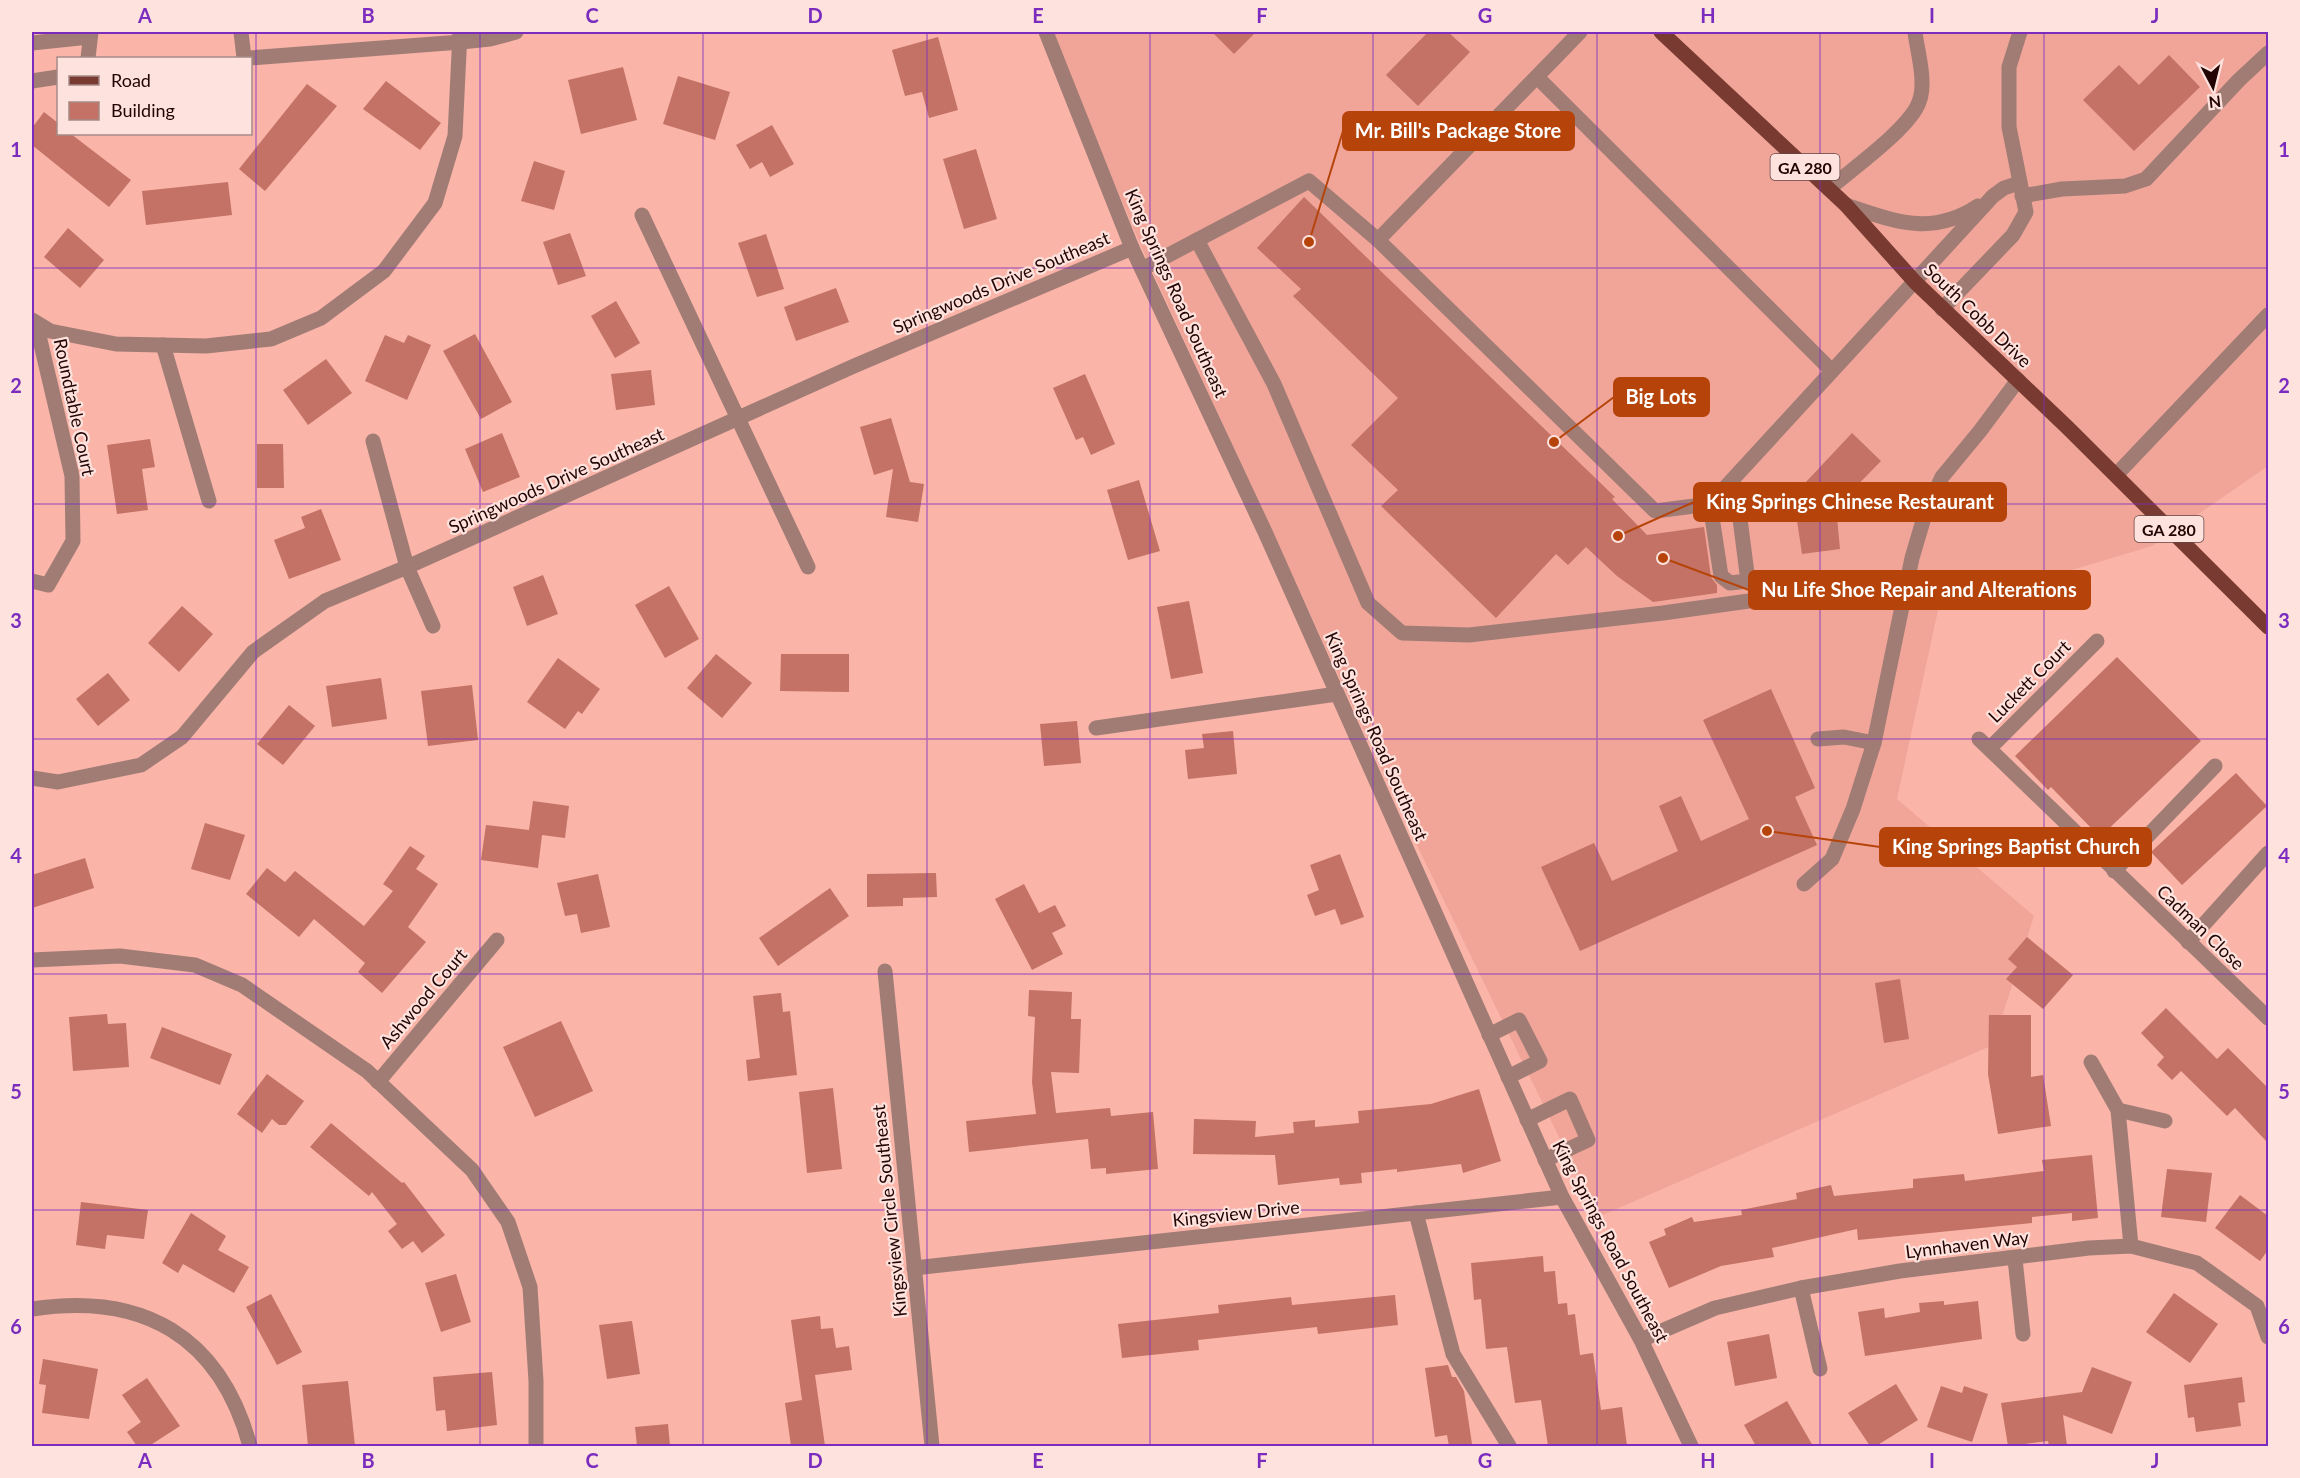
<svg xmlns="http://www.w3.org/2000/svg" width="2300" height="1478" viewBox="0 0 2300 1478" font-family="Lato,sans-serif">
<style>
.built{fill:#f0a598}
.building{fill:#c37265}
.lines{fill:none;stroke-linecap:round;stroke-linejoin:round}
.minor{stroke:#a17c75;stroke-width:15}
.major{stroke:#793b31;stroke-width:15}
.grid{fill:none;stroke:#7b2cbf;stroke-width:1.5;stroke-opacity:0.55}
.labels{text-anchor:middle;dominant-baseline:central;stroke-width:4.5;stroke-linejoin:round;paint-order:stroke}
.shield{fill:#fee2dd;stroke:#644744;stroke-width:1.5}
.shield-label{font-size:16px;font-weight:bold;fill:#220503}
.street-label{font-size:18px;fill:#220503;stroke:#fee2dd}
.leader{fill:none;stroke:#b6440a;stroke-width:2}
.callout-dot{fill:#b6440a;stroke:#fee2dd;stroke-width:2}
.callout{fill:#b6440a;stroke:#b6440a;stroke-width:2}
.callout-label{font-size:20px;text-anchor:middle;font-weight:bold;fill:#fff}
.neatline{fill:none;stroke:#7b2cbf;stroke-width:2}
.grid-label{font-size:20px;text-anchor:middle;font-weight:bold;fill:#7b2cbf}
</style>
<rect width="100%" height="100%" fill="#fab4a8"/>
<!-- built -->
<path class="built" d="M1050,32H2268V466L2152,546L1938,610L1897,799L2034,916L1993,1045L1598,1217L1412,835L1145,255Z"/>
<!-- building -->
<g class="building">
<path d="M1212,32H1256L1234,54Z"/>
<path d="M1428,32H1448L1470,52L1418,106L1386,75Z"/>
<path d="M938,37L958,110L929,118L922,92L905,96L892,50Z"/>
<path d="M2169,55L2200,87L2134,151L2083,100L2119,65L2139,85Z"/>
<path d="M623,67L637,120L581,134L568,80Z"/>
<path d="M678,76L730,92L715,140L663,124Z"/>
<path d="M386,81L441,123L420,150L363,109Z"/>
<path d="M307,84L337,106L265,191L239,169Z"/>
<path d="M44,112L58,123V134H71L131,180L109,207L32,145V128Z"/>
<path d="M772,125L794,164L770,177L762,162L750,169L736,145Z"/>
<path d="M976,149L997,219L964,229L943,159Z"/>
<path d="M534,161L565,171L554,210L521,201Z"/>
<path d="M228,182L232,215L146,225L142,191Z"/>
<path d="M1304,197L1615,497L1612,499L1647,535L1704,527L1711,577L1717,585V593L1653,602L1617,576L1586,547L1568,565L1556,554L1496,618L1381,506L1398,490L1351,445L1398,398L1293,296L1301,289L1257,248Z"/>
<path d="M68,228L104,260L80,288L44,257Z"/>
<path d="M570,233L586,276L558,285L543,242Z"/>
<path d="M766,234L784,289L757,297L738,243Z"/>
<path d="M836,288L849,322L796,341L784,307Z"/>
<path d="M616,301L640,343L615,358L591,316Z"/>
<path d="M475,334L512,402L481,419L443,351Z"/>
<path d="M385,335L404,343L408,335L431,345L407,400L365,381Z"/>
<path d="M326,359L352,393L308,425L283,390Z"/>
<path d="M651,370L655,405L616,410L611,374Z"/>
<path d="M1085,374L1115,444L1091,455L1083,437L1076,440L1053,388Z"/>
<path d="M891,418L910,482L924,484L918,522L886,517L893,469L874,475L860,427Z"/>
<path d="M502,433L520,477L483,492L465,449Z"/>
<path d="M1852,433L1881,461L1836,507L1840,549L1802,554L1796,514L1806,482Z"/>
<path d="M150,439L155,467L142,469L148,510L117,514L107,445Z"/>
<path d="M257,444H283L284,488H257Z"/>
<path d="M1139,480L1160,551L1128,560L1107,490Z"/>
<path d="M321,509L341,560L289,579L274,540L305,528L301,517Z"/>
<path d="M543,575L558,614L527,626L513,587Z"/>
<path d="M669,586L699,639L665,658L635,605Z"/>
<path d="M1189,601L1203,673L1171,679L1157,607Z"/>
<path d="M182,606L213,634L179,672L148,643Z"/>
<path d="M716,654L752,683L722,718L687,688Z"/>
<path d="M781,654H849V692L780,691Z"/>
<path d="M2117,657L2201,741L2100,837L2051,787L2048,790L2015,756Z"/>
<path d="M558,658L600,689L582,714L578,711L565,729L527,702Z"/>
<path d="M108,673L130,700L98,726L76,699Z"/>
<path d="M381,678L387,719L332,727L326,686Z"/>
<path d="M472,685L478,740L428,746L421,691Z"/>
<path d="M1771,689L1815,788L1795,797L1817,845L1580,951L1541,867L1594,843L1612,881L1678,851L1659,806L1681,796L1701,841L1749,819L1703,720Z"/>
<path d="M289,705L315,726L283,765L257,744Z"/>
<path d="M1077,721L1081,763L1044,766L1040,724Z"/>
<path d="M1233,731L1237,774L1188,779L1185,750L1204,748L1202,734Z"/>
<path d="M2236,773L2267,806L2182,885L2151,852Z"/>
<path d="M533,801L569,806L565,838L542,835L538,868L481,860L486,825L529,830Z"/>
<path d="M205,823L245,835L230,880L191,869Z"/>
<path d="M410,846L425,856L416,869L438,884L408,927L426,942L382,993L358,972L365,963L314,919L299,937L246,894L267,868L285,882L295,871L364,926L393,891L383,884Z"/>
<path d="M1340,854L1364,917L1341,925L1335,909L1315,916L1307,895L1319,890L1310,865Z"/>
<path d="M85,858L94,888L32,908V875Z"/>
<path d="M936,873L937,897L903,898V906L867,907V874Z"/>
<path d="M598,874L610,927L581,933L577,914L565,916L557,883Z"/>
<path d="M1024,884L1039,913L1055,905L1066,926L1052,933L1063,954L1032,970L995,899Z"/>
<path d="M830,888L849,916L778,966L759,938Z"/>
<path d="M2027,937L2073,975L2043,1009L2006,979L2017,967L2008,959Z"/>
<path d="M1900,979L1909,1039L1884,1043L1875,983Z"/>
<path d="M1029,990L1072,992L1071,1019H1081L1079,1073L1051,1072L1056,1113L1110,1108L1111,1116L1153,1112L1158,1169L1106,1174V1168L1091,1169L1088,1139L969,1152L966,1121L1036,1114L1032,1082L1035,1017L1028,1016Z"/>
<path d="M781,993L783,1012L790,1011L797,1075L748,1081L746,1060L760,1058L753,996Z"/>
<path d="M2166,1008L2217,1059L2228,1048L2268,1088V1143L2235,1108L2227,1116L2181,1071L2172,1080L2157,1065L2164,1057L2141,1033Z"/>
<path d="M107,1014L108,1024L126,1023L129,1067L73,1071L69,1017Z"/>
<path d="M1989,1015H2031V1077L2043,1075L2051,1126L1998,1134L1988,1074Z"/>
<path d="M561,1021L593,1091L535,1117L503,1047Z"/>
<path d="M162,1027L232,1054L220,1085L150,1058Z"/>
<path d="M267,1074L304,1101L286,1125H279L272,1119L262,1133L237,1114Z"/>
<path d="M833,1088L842,1169L807,1173L799,1092Z"/>
<path d="M1479,1089L1501,1161L1463,1173L1461,1164L1397,1172V1169L1361,1173L1362,1183L1340,1185L1339,1178L1278,1185L1275,1155L1193,1154L1194,1119L1256,1121L1255,1137L1294,1133L1293,1122L1315,1120V1127L1359,1123L1358,1111L1431,1104Z"/>
<path d="M331,1123L402,1183L404,1182L445,1235L422,1253L413,1241L402,1249L388,1231L397,1224L372,1192L369,1196L310,1147Z"/>
<path d="M2092,1155L2098,1218L2072,1221V1213L2032,1217V1223L1858,1240L1857,1229L1772,1248L1774,1257L1721,1266L1669,1288L1649,1242L1666,1235L1664,1229L1692,1217L1694,1222L1742,1215L1741,1210L1797,1199L1796,1193L1831,1185L1834,1196L1913,1188V1179L1964,1174L1965,1181L2044,1171L2042,1160Z"/>
<path d="M2167,1169L2212,1173L2206,1222L2161,1217Z"/>
<path d="M2240,1195L2268,1216V1250L2260,1261L2215,1228Z"/>
<path d="M81,1202L148,1210L144,1239L107,1235L105,1249L76,1245Z"/>
<path d="M191,1213L226,1236L218,1250L249,1267L234,1293L183,1264L178,1273L162,1263Z"/>
<path d="M1543,1256L1544,1272L1555,1271L1558,1304L1567,1303L1568,1315L1575,1314L1580,1355L1593,1353L1601,1410L1622,1407L1627,1446H1548L1541,1400L1515,1403L1507,1347L1486,1349L1481,1299L1474,1300L1471,1263Z"/>
<path d="M456,1274L471,1322L441,1332L425,1283Z"/>
<path d="M2174,1293L2218,1324L2190,1363L2146,1332Z"/>
<path d="M271,1294L302,1352L277,1365L246,1307Z"/>
<path d="M1395,1295L1398,1325L1318,1334L1317,1327L1198,1340L1199,1350L1122,1358L1118,1324L1219,1313L1218,1305L1291,1297L1292,1305Z"/>
<path d="M1944,1301V1305L1978,1301L1982,1339L1865,1356L1858,1312L1884,1308L1885,1318L1920,1312L1919,1303Z"/>
<path d="M820,1316L821,1329L833,1328L836,1348L849,1346L852,1370L815,1375L825,1446H791L785,1403L802,1400L791,1320Z"/>
<path d="M632,1321L640,1374L607,1379L599,1325Z"/>
<path d="M1769,1334L1777,1378L1735,1386L1727,1342Z"/>
<path d="M43,1359L98,1369L89,1419L42,1413L46,1385L39,1384Z"/>
<path d="M1448,1365L1452,1377H1456L1464,1391L1472,1444L1449,1446L1447,1435L1435,1437L1425,1368Z"/>
<path d="M2092,1367L2132,1382L2112,1434L2063,1415L2067,1446H2049L2048,1441L2008,1446L2001,1403L2082,1392Z"/>
<path d="M492,1372L497,1425L447,1431L445,1410L436,1411L433,1377Z"/>
<path d="M2242,1377L2245,1402L2238,1403L2241,1426L2196,1432L2194,1417L2188,1418L2184,1385Z"/>
<path d="M147,1378L180,1426L149,1446H137L127,1432L141,1422L122,1395Z"/>
<path d="M348,1381L355,1446H308L302,1385Z"/>
<path d="M1896,1384L1918,1420L1876,1446H1870L1848,1413Z"/>
<path d="M1941,1386L1962,1393L1964,1386L1988,1394L1972,1442L1927,1427Z"/>
<path d="M1787,1401L1813,1446H1756L1744,1425Z"/>
<path d="M668,1424L670,1446H637L635,1427Z"/>
</g>
<g class="lines">
<!-- minor -->
<g class="minor">
<path d="M241,32L244,58"/>
<path d="M1046,32L1132,248L1265,532L1562,1197L1641,1340L1691,1446"/>
<path d="M32,43L89,37"/>
<path d="M88,58L91,32"/>
<path d="M249,58L461,42L490,39L516,32"/>
<path d="M1537,77L1832,371"/>
<path d="M32,81L58,77"/>
<path d="M1829,189C1852,169 1910,128 1919,102C1927,82 1917,51 1915,32"/>
<path d="M2022,196L2062,189L2125,186L2146,179L2239,80L2268,53"/>
<path d="M1846,205C1894,221 1931,237 1978,206"/>
<path d="M642,215L808,567"/>
<path d="M1197,240L1274,384L1368,603L1402,633L1469,635L1663,613L1907,579"/>
<path d="M1378,240L1580,32"/>
<path d="M1142,269L1309,181L1378,240L1655,511L1710,504L1993,196L2004,188L2019,183"/>
<path d="M1942,309L2013,235L2026,212L2009,127V67L2020,32"/>
<path d="M32,320L50,331L116,344L206,346L271,339L321,318L384,271L435,203L455,136L460,32"/>
<path d="M163,345L209,501"/>
<path d="M373,441L407,567L433,626"/>
<path d="M2116,475L2268,315"/>
<path d="M1710,504L1721,576L1730,583L1748,581L1740,519L1731,483"/>
<path d="M32,581L48,585L73,541L72,476L36,323"/>
<path d="M1096,728L1337,694"/>
<path d="M1818,739L1844,737L1874,743"/>
<path d="M1979,739L2268,1018"/>
<path d="M1990,748L2097,641"/>
<path d="M32,778L58,782L141,765L182,737L253,652L325,601L407,567L854,366L1132,248"/>
<path d="M2114,871L2215,766"/>
<path d="M1804,884L1832,859L1853,809L1874,743L1912,558L1925,514L1942,477L1980,431L2018,380"/>
<path d="M2188,942L2268,853"/>
<path d="M32,960L120,956L195,965L242,985L367,1071L472,1170L508,1222L530,1287L536,1381V1446"/>
<path d="M885,971L932,1446"/>
<path d="M1489,1035L1519,1020L1540,1061L1508,1077"/>
<path d="M2091,1062L2118,1110L2131,1246"/>
<path d="M378,1082L497,940"/>
<path d="M2118,1110L2165,1121"/>
<path d="M1527,1120L1570,1099L1588,1140L1545,1160"/>
<path d="M1416,1213L1453,1354L1509,1446"/>
<path d="M2015,1259L2023,1334"/>
<path d="M914,1268L1562,1197"/>
<path d="M1801,1288L1820,1369"/>
<path d="M32,1309C143,1292 220,1336 250,1446"/>
<path d="M1641,1340L1715,1308L1801,1288L1900,1271L2089,1248L2131,1246L2197,1263L2257,1306L2268,1337"/>
</g>
<!-- major -->
<path class="major" d="M1661,32L1846,205L1915,282L2068,428L2268,627"/>
</g>
<!-- grid -->
<path class="grid" d="M256,32V1446M480,32V1446M703,32V1446M927,32V1446M1150,32V1446M1373,32V1446M1597,32V1446M1820,32V1446M2044,32V1446M32,268H2268M32,504H2268M32,739H2268M32,974H2268M32,1210H2268"/>
<g class="labels">
<!-- shield labels -->
<g class="shield">
<rect x="1770.5" y="154" width="69" height="26" rx="4.5"/>
<rect x="2134.5" y="516" width="69" height="26" rx="4.5"/>
</g>
<g class="shield-label">
<text x="1805" y="167">GA 280</text>
<text x="2169" y="529">GA 280</text>
</g>
<!-- street labels -->
<g class="street-label">
<text transform="translate(1001 282) rotate(-23)">Springwoods Drive Southeast</text>
<text transform="translate(1177 293) rotate(66)">King Springs Road Southeast</text>
<text transform="translate(1978 315) rotate(44)">South Cobb Drive</text>
<text transform="translate(75 407) rotate(78)">Roundtable Court</text>
<text transform="translate(556 480) rotate(-24)">Springwoods Drive Southeast</text>
<text transform="translate(2029 681) rotate(-45)">Luckett Court</text>
<text transform="translate(1377 736) rotate(66)">King Springs Road Southeast</text>
<text transform="translate(2201 927) rotate(44)">Cadman Close</text>
<text transform="translate(423 998) rotate(-50)">Ashwood Court</text>
<text transform="translate(889 1211) rotate(-96)">Kingsview Circle Southeast</text>
<text transform="translate(1236 1213) rotate(-6)">Kingsview Drive</text>
<text transform="translate(1611 1241) rotate(62)">King Springs Road Southeast</text>
<text transform="translate(1967 1244) rotate(-7)">Lynnhaven Way</text>
</g>
</g>
<!-- callouts -->
<path class="leader" d="M1309 242L1343 131M1554 442L1614 397M1618 536L1694 502M1663 558L1749 590M1767 831L1880 847"/>
<g class="callout-dot">
<circle cx="1309" cy="242" r="6"/>
<circle cx="1554" cy="442" r="6"/>
<circle cx="1618" cy="536" r="6"/>
<circle cx="1663" cy="558" r="6"/>
<circle cx="1767" cy="831" r="6"/>
</g>
<g class="callout">
<rect x="1343" y="112" width="231" height="38" rx="6"/>
<rect x="1614" y="378" width="95" height="38" rx="6"/>
<rect x="1694" y="483" width="312" height="38" rx="6"/>
<rect x="1749" y="571" width="341" height="38" rx="6"/>
<rect x="1880" y="828" width="271" height="38" rx="6"/>
</g>
<g class="callout-label">
<text x="1458" y="138">Mr. Bill's Package Store</text>
<text x="1661" y="404">Big Lots</text>
<text x="1850" y="509">King Springs Chinese Restaurant</text>
<text x="1919" y="597">Nu Life Shoe Repair and Alterations</text>
<text x="2016" y="854">King Springs Baptist Church</text>
</g>
<!-- border -->
<rect width="2300" height="1478" fill="none" stroke="#fee2dd" stroke-width="66"/>
<!-- legend -->
<rect x="57" y="57" width="195" height="78" fill="#fee2dd" stroke="#a68a86" stroke-width="1.5"/>
<rect x="69" y="76" width="30" height="9" fill="#793b31" stroke="#a68a86" stroke-width="1.5"/>
<text x="111" y="87" font-size="18" fill="#220503">Road</text>
<rect x="69" y="102" width="30" height="18" fill="#c37265" stroke="#a68a86" stroke-width="1.5"/>
<text x="111" y="117" font-size="18" fill="#220503">Building</text>
<!-- north arrow -->
<g transform="translate(2213 87) rotate(173)" stroke="#fee2dd" stroke-width="4.5" paint-order="stroke">
<path d="M0-4.5L10 22L0 15L-10 22Z" fill="#220503"/>
<text y="-9" font-size="16" font-weight="bold" text-anchor="middle" fill="#220503">N</text>
</g>
<rect x="33" y="33" width="2234" height="1412" class="neatline"/>
<g class="grid-label">
<text x="145" y="23">A</text>
<text x="368" y="23">B</text>
<text x="592" y="23">C</text>
<text x="815" y="23">D</text>
<text x="1038" y="23">E</text>
<text x="1262" y="23">F</text>
<text x="1485" y="23">G</text>
<text x="1708" y="23">H</text>
<text x="1932" y="23">I</text>
<text x="2155" y="23">J</text>
<text x="16" y="157">1</text>
<text x="2284" y="157">1</text>
<text x="16" y="393">2</text>
<text x="2284" y="393">2</text>
<text x="16" y="628">3</text>
<text x="2284" y="628">3</text>
<text x="16" y="863">4</text>
<text x="2284" y="863">4</text>
<text x="16" y="1099">5</text>
<text x="2284" y="1099">5</text>
<text x="16" y="1334">6</text>
<text x="2284" y="1334">6</text>
<text x="145" y="1468">A</text>
<text x="368" y="1468">B</text>
<text x="592" y="1468">C</text>
<text x="815" y="1468">D</text>
<text x="1038" y="1468">E</text>
<text x="1262" y="1468">F</text>
<text x="1485" y="1468">G</text>
<text x="1708" y="1468">H</text>
<text x="1932" y="1468">I</text>
<text x="2155" y="1468">J</text>
</g>
</svg>
